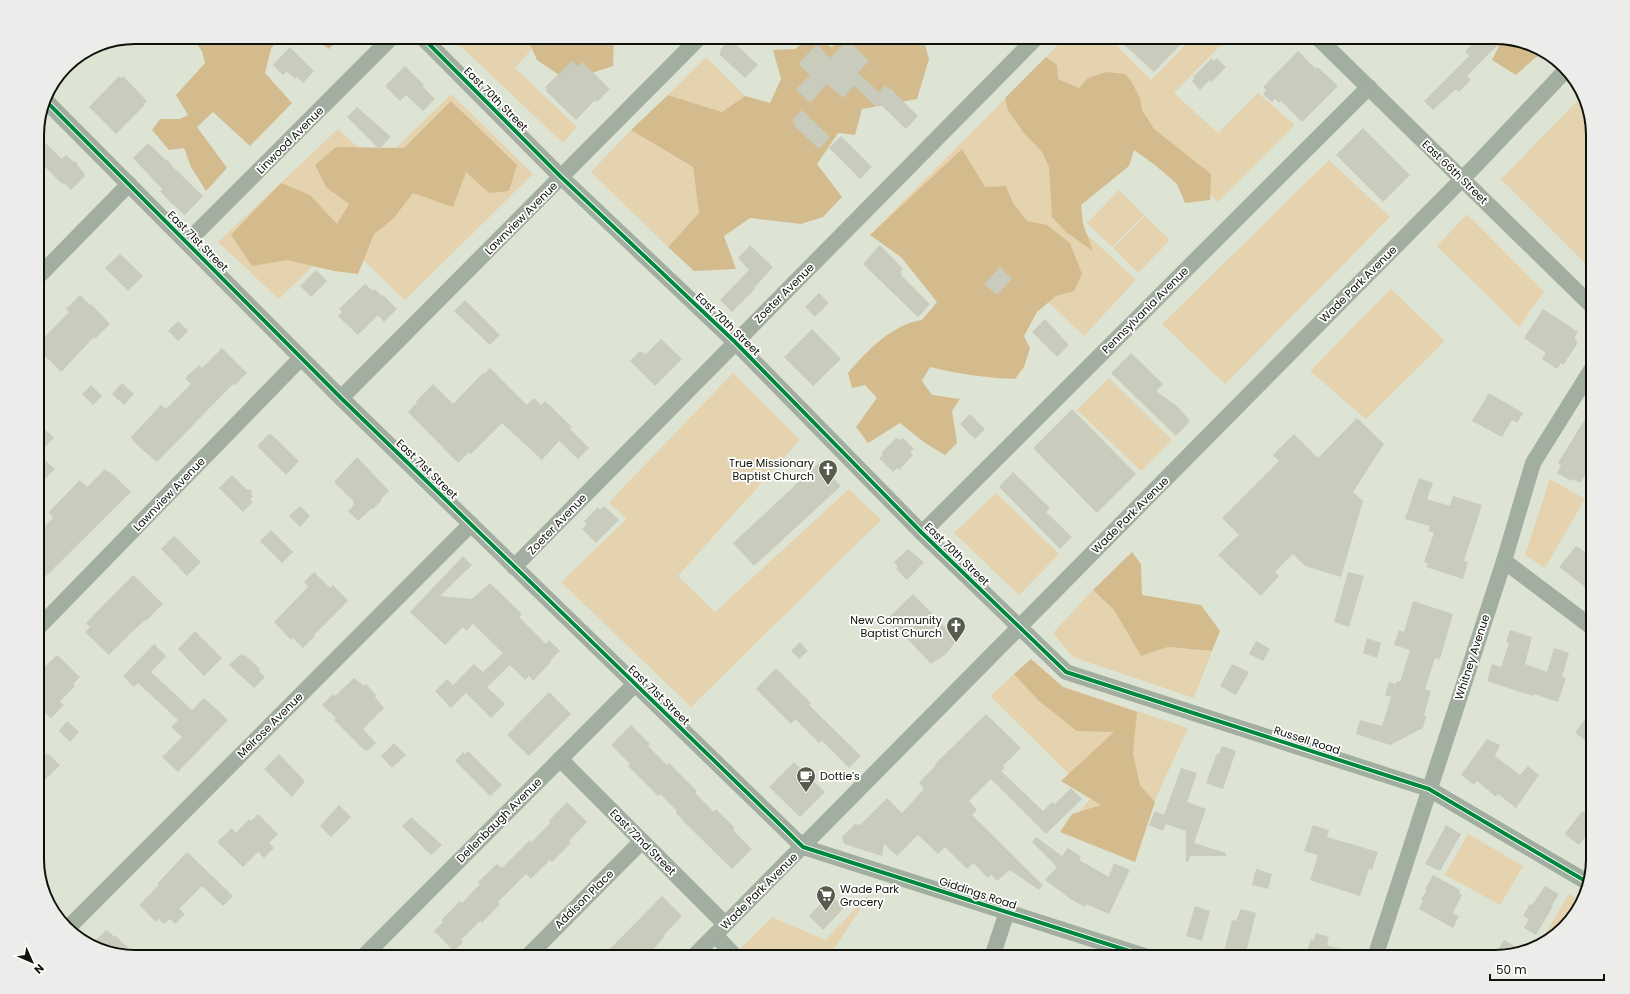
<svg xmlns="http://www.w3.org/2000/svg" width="1630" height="994" viewBox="0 0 1630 994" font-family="Poppins,sans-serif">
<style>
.green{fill:#e5d2af}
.forest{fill:#d4bb8e}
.building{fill:#c9cbbd}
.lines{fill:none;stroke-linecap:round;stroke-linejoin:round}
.minor{stroke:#a2ae9f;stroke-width:16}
.cycleway-casing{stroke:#fff;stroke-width:6}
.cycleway{stroke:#00873e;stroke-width:4}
.labels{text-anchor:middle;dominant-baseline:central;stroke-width:3.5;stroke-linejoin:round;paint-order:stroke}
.street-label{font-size:11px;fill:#0f1208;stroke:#fff}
.poi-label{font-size:11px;fill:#0f1208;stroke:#fff;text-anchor:end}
.rim{fill:none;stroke:#0f1208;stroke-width:2}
</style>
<rect width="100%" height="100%" fill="#dee4d3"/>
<!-- green -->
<g class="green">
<path d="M451,37H520L532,49L515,68L577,127L563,143Z"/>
<path d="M1066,37H1108L1151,80L1193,37H1229L1174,93L1218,133L1258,93L1295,125L1218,202L1121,112L1060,209L1136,280L1084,336L990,247L942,297L875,230Z"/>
<path d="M706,57L745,96L722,112L668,95Z"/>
<path d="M451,94L533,174L405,300L341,239L279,299L218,242L338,129L378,166Z"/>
<path d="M1583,95L1593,128V271L1501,179Z"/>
<path d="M631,130L693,167L699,213L668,247L591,172Z"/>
<path d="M1329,160L1390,217L1225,384L1162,324Z"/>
<path d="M1119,190L1144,215L1112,247L1087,223Z"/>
<path d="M1467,214L1544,292L1519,327L1437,246Z"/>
<path d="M1145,216L1170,240L1138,273L1113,248Z"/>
<path d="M1391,289L1445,341L1366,419L1310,371Z"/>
<path d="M733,373L800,440L678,576L715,612L849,489L881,520L691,707L561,582L627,519L609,502Z"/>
<path d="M1109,378L1172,440L1141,471L1077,410Z"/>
<path d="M1550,479L1585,499L1545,568L1525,555Z"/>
<path d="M996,493L1059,554L1019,595L954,533Z"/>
<path d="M1093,590L1114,610L1141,656L1168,647L1212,651L1194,698L1073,657L1053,633Z"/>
<path d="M1031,659L1063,687L1188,728L1132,850L1064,829L1092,797L990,696Z"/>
<path d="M1468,834L1523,866L1500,905L1445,875Z"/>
<path d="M870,894L829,957H749L740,949L772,917L825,940Z"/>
<path d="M1569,894L1582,902L1580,908L1544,944L1538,946Z"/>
</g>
<!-- forest -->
<g class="forest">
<path d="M191,37H279L271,49L265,73L292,103L250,146L213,112L197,127L227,168L206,191L191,167L184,148L169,150L152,130L160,119H180L188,115L176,95L205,63L202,51Z"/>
<path d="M313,37H330L335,43L329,49Z"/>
<path d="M525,37H614L613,66L568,81L537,60L532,49Z"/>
<path d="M810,37L832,47L842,37H923L929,59L917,99L862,109L855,135L838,133L817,164L842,197L823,217L801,224L750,218L724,236L736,269L694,271L668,247L699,213L693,167L631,130L668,95L722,112L745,96L770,103L781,79L773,50L795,49Z"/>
<path d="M1493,37L1544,50L1546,52L1535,58L1516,75L1492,60L1500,44Z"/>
<path d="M1046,57L1057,65L1058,79L1079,88L1088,78L1106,72L1125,74L1131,81L1140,98L1142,110L1154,129L1211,174L1210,200L1185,203L1177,184L1155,165L1134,150L1129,166L1081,205L1083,224L1093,251L1066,232L1052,217L1049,167L1042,152L1023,132L1008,110L1005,98Z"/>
<path d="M451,101L517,165L509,191L489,193L466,172L453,207L413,193L393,219L374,234L358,274L334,271L287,260L252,266L231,235L281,183L310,195L337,224L349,204L326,187L315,165L336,147L404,148Z"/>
<path d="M962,149L985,187L1006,186L1013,203L1027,221L1047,225L1070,243L1082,274L1074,291L1056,296L1037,312L1024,336L1030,348L1024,367L1015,379C986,378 958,374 930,367L922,381L932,395L960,399L952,411L957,443L945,455L925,443L900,423L868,443L856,427L877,398L865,385L852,388L848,373C867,351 892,324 922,320L937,302L901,257L870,235Z"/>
<path d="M1132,552L1141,564L1142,595L1201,605L1220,631L1212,651L1168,647L1141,656L1114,610L1093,590Z"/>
<path d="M1031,659L1063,687L1137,712L1133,754L1140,785L1155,802L1135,862L1060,832L1072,814L1101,805L1061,781L1114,732L1077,731L1039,701L1014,674Z"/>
</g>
<!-- building -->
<g class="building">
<path d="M1116,37H1188L1154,72Z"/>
<path d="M1479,37H1488L1497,46L1467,76L1471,80L1459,92L1456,89L1433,110L1424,101L1469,56L1465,51Z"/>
<path d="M730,39L758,65L745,78L719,54L721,51L720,50Z"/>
<path d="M848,40L869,61L858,73L879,92L885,85L890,90L891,89L918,116L906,129L880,104L877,107L854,86L843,98L827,84L810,103L796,89L810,75L798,64L817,44L830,58Z"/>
<path d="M290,47L314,71L303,83L297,77L295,79L287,71L283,75L273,65Z"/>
<path d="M1298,51L1316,69L1317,67L1321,70L1338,86L1302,122L1281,101L1279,103L1275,99L1272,102L1263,94L1266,90L1263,87Z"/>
<path d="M1212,58L1214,61L1216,58L1226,67L1212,82L1210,80L1200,90L1192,81L1195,78L1193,77Z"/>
<path d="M572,61L578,66L582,62L610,89L597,102L595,100L576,120L545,90L547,89L545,87Z"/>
<path d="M405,66L424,85L422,86L435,99L423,111L406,95L400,101L385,86Z"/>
<path d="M119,76L121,78L123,76L147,101L144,104L145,105L116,134L89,107Z"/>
<path d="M357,107L390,136V138L379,149L347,117Z"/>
<path d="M802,110L830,137L819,149L794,126L796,124L792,120Z"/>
<path d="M1363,128L1410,175L1383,202L1336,155Z"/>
<path d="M37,135L62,159L66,155L72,161L77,162V165L85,174L84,175L85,176L71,190L64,183L63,184L59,181L37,159Z"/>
<path d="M841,136L872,167L860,179L829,148Z"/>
<path d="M148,143L166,160L169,161L173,167L203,196L185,215L170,202L160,191L162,189L133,158Z"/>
<path d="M750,245L773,267L754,288L755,289L732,312L720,300L749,270L738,258Z"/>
<path d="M880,245L903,269L900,272L902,274L901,275L930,304L918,317L863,264Z"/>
<path d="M120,254L143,276L128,291L105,268Z"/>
<path d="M1000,267L1012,279L997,295L984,284Z"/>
<path d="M316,270L327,281L311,297L300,286Z"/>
<path d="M365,284L373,291L375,289L382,296L383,295L397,309L384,322L378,315L358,335L338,316L342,312L339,309Z"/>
<path d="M819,293L829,303L815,317L805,307Z"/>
<path d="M80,295L90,305L91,304L110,324L95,339L94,337L61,372L37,348V345L69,312L66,309Z"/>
<path d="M465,300L500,335L490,345L454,311Z"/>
<path d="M1543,309L1578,332L1574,338L1577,340L1576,342L1578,343L1563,365L1561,363L1557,369L1542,359L1546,353L1524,338Z"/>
<path d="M1045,319L1069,345L1057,357L1032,332Z"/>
<path d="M178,321L188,331L178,341L168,331Z"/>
<path d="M812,329L841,359L813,386L784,357Z"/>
<path d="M661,339L682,359L655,386L630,361L640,351L646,354Z"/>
<path d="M222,348L247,373L235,385L233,384L157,462L136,444L131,437L161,405L166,409L191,384L185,378L199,365L202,368Z"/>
<path d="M1131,353L1163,384L1156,391L1178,407L1190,421L1176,436L1111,373Z"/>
<path d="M490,368L527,405L534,398L541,405L545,401L572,427L570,429L589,448L578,459L559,441L542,460L502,423L471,454L469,452L458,463L408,412L417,402L416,401L433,384L453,404L483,373L484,374Z"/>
<path d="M122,383L134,394L124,405L112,394Z"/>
<path d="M91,385L102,396L93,405L82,394Z"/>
<path d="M1489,393L1523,413L1517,423L1512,420L1502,437L1472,421Z"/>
<path d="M1072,409L1136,474L1097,513L1033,448Z"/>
<path d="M970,414L985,429L975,439L960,424Z"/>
<path d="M1357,418L1384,444L1353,492L1363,501L1341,577L1305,566L1293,554L1275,572L1279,576L1261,596L1218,555L1239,535L1222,518L1279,461L1273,455L1294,434L1318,458Z"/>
<path d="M1585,419L1593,424V463L1580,483L1573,479L1571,481L1557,473L1561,465L1558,463Z"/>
<path d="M37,422L54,438L37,455Z"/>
<path d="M269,434L272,435L299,461L286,475L257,446Z"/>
<path d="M896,438L901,440L903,438L914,449L910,452L913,455L899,470L897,468L893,472L879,458L883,455L881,453Z"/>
<path d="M357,457L389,491L381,499L382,500L373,509L372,508L358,521L348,511L354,505L353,503L354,502L334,482Z"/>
<path d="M43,458L55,469L37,487V464Z"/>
<path d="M819,463L841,486L754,566L733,543Z"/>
<path d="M105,469L108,472L109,471L131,492L37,585V534L53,518L49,512L80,480L87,487Z"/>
<path d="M1013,472L1050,508L1046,512L1072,537L1060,549L999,487Z"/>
<path d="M232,475L246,489L252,490L251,494L253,496L250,499L253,502L243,512L219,488Z"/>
<path d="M1419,478L1433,483L1427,499L1450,506L1453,496L1482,505L1464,561L1468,562L1463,579L1426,567L1428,563L1424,562L1434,533L1428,531L1430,526L1405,519Z"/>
<path d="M300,506L310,516L300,527L289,516Z"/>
<path d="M604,506L619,520L596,543L582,529L587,524L584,521L598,507L600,510Z"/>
<path d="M271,530L293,552L282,563L260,541Z"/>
<path d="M174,536L201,562L187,576L161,549Z"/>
<path d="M1576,546L1584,551L1593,560V593L1559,567Z"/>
<path d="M908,549L924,562L907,580L896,569L898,567L894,562Z"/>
<path d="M463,556L472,565L440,596L472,599L490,583L522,614L519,617L546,644L549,640L560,651L550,661L551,662L533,681L529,676L525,680L510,665L487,687L505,704L491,718L466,693L451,708L435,691L447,679L453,685L474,664L483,672L503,653L473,624L466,631L463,627L445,645L410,612Z"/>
<path d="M314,572L330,588L333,585L348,601L314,635L315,636L303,648L293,638L291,640L274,622L308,587L304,582Z"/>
<path d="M1348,572L1364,576L1349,627L1334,622Z"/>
<path d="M133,575L163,604L146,621L145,620L130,634L109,655L85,632L90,627L86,623Z"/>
<path d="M913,594L946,628L945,629L956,641L945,655L931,664L902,633L900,635L886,620Z"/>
<path d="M1413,601L1453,614L1440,659L1435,658L1425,689L1431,691L1424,715L1426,716L1423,728L1390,745L1356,734L1360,720L1382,726L1391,697L1385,695L1389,682L1396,684L1397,681L1400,682L1410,650L1394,645L1399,630L1404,632Z"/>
<path d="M1510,630L1532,637L1525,664L1547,672L1554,648L1569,653L1562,677L1566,678L1558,702L1534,694L1533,696L1487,681L1492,664L1501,667L1509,643L1506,642Z"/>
<path d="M195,631L222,658L204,676L178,649Z"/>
<path d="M1367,638L1381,643L1377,658L1363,653Z"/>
<path d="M1256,641L1270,649L1263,661L1249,654Z"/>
<path d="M800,642L808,651L799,659L791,651Z"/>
<path d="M154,644L166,656L151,672L192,710L204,698L228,720L178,772L162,757L182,737L171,727L178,720L138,683L134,687L123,676Z"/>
<path d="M241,654L243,656L245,655L260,669L259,671L265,677L254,688L229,665Z"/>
<path d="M57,655L80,677L73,684L75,686L60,701L64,705L51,718L37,706V674Z"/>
<path d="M1232,664L1249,672L1236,695L1220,686Z"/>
<path d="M776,668L811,703L809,705L861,756L849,768L822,741L819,743L795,719L791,724L756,689Z"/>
<path d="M354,678L364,686L366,684L376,695L375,697L384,708L363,729L376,743L367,751L366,749L365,751L334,720L336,718L322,705L333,694L335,696Z"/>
<path d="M549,692L571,714L529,756L507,735Z"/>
<path d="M1593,708V746L1575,733Z"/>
<path d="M986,714L1021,748L1003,766L1005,768L1001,771L1043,811L1052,802L1055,804L1071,788L1082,799L1046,834L991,779L969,801L977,810L972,815L1043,885L1039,890L1010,870L997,881L991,875L988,878L973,863L967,869L945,847L938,854L918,835L897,856L884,844L882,856L844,844L842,837L855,824L860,825L887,798L902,813L924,789L919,783L936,765L935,764Z"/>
<path d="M67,721L79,732L70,742L59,731Z"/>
<path d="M631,725L650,744L648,746L667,765L669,763L697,791L695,793L714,812L716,809L735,828L733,830L752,849L732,869L683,821H684L676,813L677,811L660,794L658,796L628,766L630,764L611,745Z"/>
<path d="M1487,739L1500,745L1495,756L1520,775L1528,766L1539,775L1516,808L1498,794L1496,797L1477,781L1474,785L1461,775Z"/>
<path d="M394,743L406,755L392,768L381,756Z"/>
<path d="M1222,746L1236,751L1223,789L1206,783L1217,753L1219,754Z"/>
<path d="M468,751L502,785L490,796L455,761L463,752L465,754Z"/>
<path d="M47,753L60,765L37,788V763Z"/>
<path d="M279,754L305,781L292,797L264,769Z"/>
<path d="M794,762L825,792L800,817L769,787Z"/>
<path d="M1181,768L1197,773L1187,802L1206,809L1194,843L1226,853V856H1190L1188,862L1186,861V831L1166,824L1163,831L1149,825L1155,811L1164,815Z"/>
<path d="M1593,801V827L1579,845L1565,834L1566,832L1580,814L1583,811L1585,812Z"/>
<path d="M567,802L587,822L569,841L571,843L552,862L550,860L531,879L526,874L498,902L500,904L482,923L480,921L461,940L463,942L454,951L434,931L443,922L441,920L460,901L462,903L480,884L478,882L497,864L502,868L530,840L532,842L550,823L549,821Z"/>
<path d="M339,805L351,817L331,837L320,826Z"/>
<path d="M258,814L278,834L269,843L274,848L264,858L258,852L243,867L217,842L232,828L236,833L249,819L251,821Z"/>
<path d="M411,817L442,845L431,855L402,826Z"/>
<path d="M1313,825L1329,830L1327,837L1378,852L1372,870L1369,869L1360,896L1310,880L1318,855L1304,851Z"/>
<path d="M1446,825L1461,834L1440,871L1425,864Z"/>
<path d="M1036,837L1062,856L1068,848L1081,857L1079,860L1109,877L1114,863L1130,870L1109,914L1086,904L1085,907L1072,900L1045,880L1057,867L1032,842Z"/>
<path d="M187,852L233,896L223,906L202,886L179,909L185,914L175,924L170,919L164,924L159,919L156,922L139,905L159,885L157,884Z"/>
<path d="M1256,869L1272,874L1268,889L1252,885Z"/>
<path d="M1433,875L1460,890L1459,893L1462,895L1453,913L1459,916L1453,928L1419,909L1423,901L1421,900L1427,890L1425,889Z"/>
<path d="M1545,886L1559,894L1552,905L1553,906L1536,935L1524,928L1529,919L1523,916L1530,904L1532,905Z"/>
<path d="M830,894L844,908L823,930L809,916Z"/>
<path d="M662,896L682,916L664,935L665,936L656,946L645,957H602Z"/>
<path d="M1195,906L1210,911L1202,941L1186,936Z"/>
<path d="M1241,909L1256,913L1245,956L1224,952L1232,920L1236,921Z"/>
<path d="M106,930L115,937L116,936L137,957L105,949L96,940Z"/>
<path d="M1316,933L1329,937L1327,945L1356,954V957H1305L1311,939L1314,940Z"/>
<path d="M1504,940L1521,950L1493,957Z"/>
</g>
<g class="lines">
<!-- minor -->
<g class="minor">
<path d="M422,37L561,177L735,342L922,533L1066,672L1429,789L1587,882"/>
<path d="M1317,37L1593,307"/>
<path d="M44,99L341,398L803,847L1148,957"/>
<path d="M187,242L392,37"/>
<path d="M37,278L129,184"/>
<path d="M341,398L700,37"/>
<path d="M922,533L1369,87"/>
<path d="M1504,561L1593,628"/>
<path d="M514,567L1037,37"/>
<path d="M37,629L301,358"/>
<path d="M560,759L725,924"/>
<path d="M69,927L471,524"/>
<path d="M715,935L736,957"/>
<path d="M363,957L635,684"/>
<path d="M527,957L642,841"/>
<path d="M693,957L1476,165L1565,71"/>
<path d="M992,957L1007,912"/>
<path d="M1375,957L1504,561L1533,463L1593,367"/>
</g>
<!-- cycleway casing -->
<g class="cycleway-casing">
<g id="cycleway">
<path d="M422,37L561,177L735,342L922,533L1066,672L1429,789L1587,882"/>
<path d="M44,99L341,398L803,847L1148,957"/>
</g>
</g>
<!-- cycleway -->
<use href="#cycleway" class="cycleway"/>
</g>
<!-- icons -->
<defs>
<g id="church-pin" transform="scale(1)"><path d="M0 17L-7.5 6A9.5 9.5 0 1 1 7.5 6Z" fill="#575c4f" stroke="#fff"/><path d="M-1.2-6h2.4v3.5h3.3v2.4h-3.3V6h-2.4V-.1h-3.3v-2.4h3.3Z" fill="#fff"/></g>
<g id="cafe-pin" transform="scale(1)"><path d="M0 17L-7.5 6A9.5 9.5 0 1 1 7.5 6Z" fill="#575c4f" stroke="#fff"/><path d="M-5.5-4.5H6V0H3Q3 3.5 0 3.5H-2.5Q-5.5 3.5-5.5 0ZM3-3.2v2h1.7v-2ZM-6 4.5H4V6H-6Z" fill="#fff"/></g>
<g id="supermarket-pin" transform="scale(1)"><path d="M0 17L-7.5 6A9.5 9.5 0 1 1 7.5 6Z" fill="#575c4f" stroke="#fff"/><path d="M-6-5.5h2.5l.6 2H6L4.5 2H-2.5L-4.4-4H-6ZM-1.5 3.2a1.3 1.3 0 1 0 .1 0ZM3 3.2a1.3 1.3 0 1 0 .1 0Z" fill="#fff"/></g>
</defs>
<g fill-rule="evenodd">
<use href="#church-pin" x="828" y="469"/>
<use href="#church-pin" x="956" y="626"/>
<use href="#cafe-pin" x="806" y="776"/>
<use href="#supermarket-pin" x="826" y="895"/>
</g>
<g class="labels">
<!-- street labels -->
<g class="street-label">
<text transform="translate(496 99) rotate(45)">East 70th Street</text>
<text transform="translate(290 140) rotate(-45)">Linwood Avenue</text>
<text transform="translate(1455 172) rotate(44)">East 66th Street</text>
<text transform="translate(521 218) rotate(-45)">Lawnview Avenue</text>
<text transform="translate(198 241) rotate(45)">East 71st Street</text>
<text transform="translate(1358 284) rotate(-45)">Wade Park Avenue</text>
<text transform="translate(784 293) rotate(-45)">Zoeter Avenue</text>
<text transform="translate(1145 310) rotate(-45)">Pennsylvania Avenue</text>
<text transform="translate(728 324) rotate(44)">East 70th Street</text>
<text transform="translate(427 469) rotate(44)">East 71st Street</text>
<text transform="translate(169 494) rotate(-46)">Lawnview Avenue</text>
<text transform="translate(1130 515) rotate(-45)">Wade Park Avenue</text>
<text transform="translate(557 524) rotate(-46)">Zoeter Avenue</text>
<text transform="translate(957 554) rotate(44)">East 70th Street</text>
<text transform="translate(1472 657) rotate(-72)">Whitney Avenue</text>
<text transform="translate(659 695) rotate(44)">East 71st Street</text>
<text transform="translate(270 725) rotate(-45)">Melrose Avenue</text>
<text transform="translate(1307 740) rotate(18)">Russell Road</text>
<text transform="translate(499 820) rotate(-45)">Dellenbaugh Avenue</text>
<text transform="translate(643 842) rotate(45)">East 72nd Street</text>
<text transform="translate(759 891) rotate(-45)">Wade Park Avenue</text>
<text transform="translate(978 893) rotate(18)">Giddings Road</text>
<text transform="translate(584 899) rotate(-45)">Addison Place</text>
</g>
<!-- poi labels -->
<g class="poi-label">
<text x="814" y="463">True Missionary<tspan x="814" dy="13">Baptist Church</tspan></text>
<text x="942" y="620">New Community<tspan x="942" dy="13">Baptist Church</tspan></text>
<text x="820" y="776" text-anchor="start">Dottie's</text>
<text x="840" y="889" text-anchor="start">Wade Park<tspan x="840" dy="13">Grocery</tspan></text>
</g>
</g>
<!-- crop -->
<path d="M0 0H1630V994H0ZM135 44H1495A91 91 0 0 1 1586 135V859A91 91 0 0 1 1495 950H135A91 91 0 0 1 44 859V135A91 91 0 0 1 135 44Z" fill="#ececeb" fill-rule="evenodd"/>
<path class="rim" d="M135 44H1495A91 91 0 0 1 1586 135V859A91 91 0 0 1 1495 950H135A91 91 0 0 1 44 859V135A91 91 0 0 1 135 44Z"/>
<!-- north arrow -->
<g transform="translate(32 962) rotate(135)" stroke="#ffffff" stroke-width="3" paint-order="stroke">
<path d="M0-3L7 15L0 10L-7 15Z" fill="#0f1208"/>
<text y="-6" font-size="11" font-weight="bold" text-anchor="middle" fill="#0f1208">N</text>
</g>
<!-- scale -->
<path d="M1490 974v6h114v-6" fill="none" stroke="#0f1208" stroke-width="2"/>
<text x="1496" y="974" font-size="12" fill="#0f1208" stroke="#ffffff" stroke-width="3" paint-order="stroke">50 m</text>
</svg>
